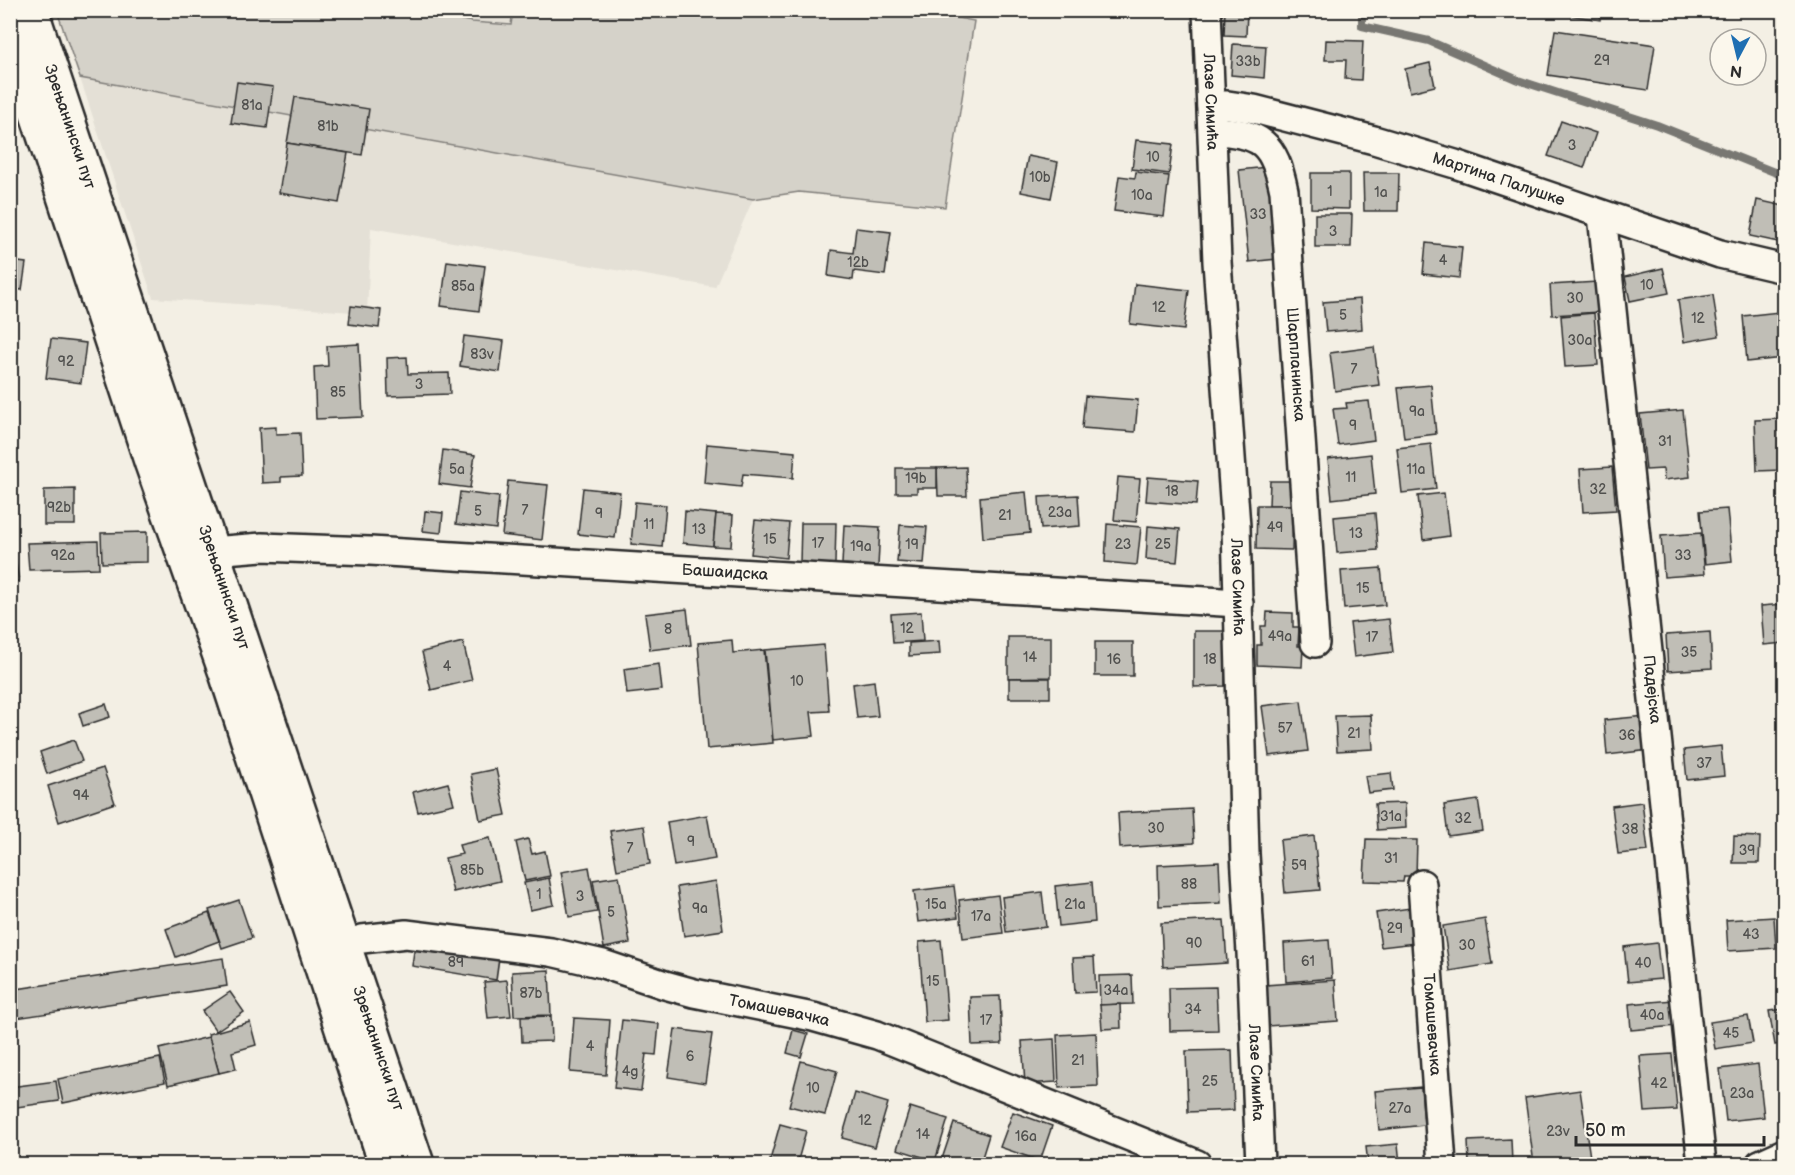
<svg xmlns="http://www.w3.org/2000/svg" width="1795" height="1175" viewBox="0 0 1795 1175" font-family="'Balsamiq Sans',sans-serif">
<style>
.built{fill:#e4e0d6}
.green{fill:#d5d2c9;stroke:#807e7a;stroke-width:1.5}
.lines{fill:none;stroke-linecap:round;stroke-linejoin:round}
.stream{stroke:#787772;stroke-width:8}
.building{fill:#c0beb6;stroke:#2b2b2b;stroke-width:1.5}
.street-casing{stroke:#2b2b2b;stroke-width:32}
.secondary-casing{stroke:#2b2b2b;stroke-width:38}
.street{stroke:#fbf7ec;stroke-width:27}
.secondary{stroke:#fbf7ec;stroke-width:33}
.labels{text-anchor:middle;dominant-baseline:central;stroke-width:5;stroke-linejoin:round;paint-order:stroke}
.number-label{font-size:14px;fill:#50504e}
.street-label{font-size:16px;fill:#2b2b2b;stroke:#fbf7ec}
</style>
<rect width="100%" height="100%" fill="#f3efe4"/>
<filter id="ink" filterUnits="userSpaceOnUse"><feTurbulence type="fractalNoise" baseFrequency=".0167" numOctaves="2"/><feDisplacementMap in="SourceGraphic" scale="12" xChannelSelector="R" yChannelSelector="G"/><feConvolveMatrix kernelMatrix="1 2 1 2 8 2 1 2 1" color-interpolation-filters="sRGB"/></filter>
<g filter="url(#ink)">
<!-- built -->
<g class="built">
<path d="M415,11H513L512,25L472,22Z"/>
<path d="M80,78L753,199L715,287L371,228L367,313L153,298Z"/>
</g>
<!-- green -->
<path class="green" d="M415,10L472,22L511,25L513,10H916L974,21L945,207L799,192L753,199L80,78L57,11Z"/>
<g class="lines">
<!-- stream -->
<path class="stream" d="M1362,10V26L1429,41L1518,80L1657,125L1784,176"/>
</g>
<!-- building -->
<g class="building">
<path d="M1225,10H1247L1246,36L1224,35Z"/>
<path d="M1562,10H1601L1600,20L1561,14Z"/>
<path d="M1555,30L1655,45L1648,90L1548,75Z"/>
<path d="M1326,40L1363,41L1361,80L1345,79L1346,60H1325Z"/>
<path d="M1233,44L1266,46L1264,78L1231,75Z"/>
<path d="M1430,63L1435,86L1410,92L1405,69Z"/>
<path d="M237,82L273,87L267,128L231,123Z"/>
<path d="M295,97L369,109L362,155L287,143Z"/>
<path d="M1561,121L1596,133L1584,168L1548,156Z"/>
<path d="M1136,140L1173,144L1169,174L1132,169Z"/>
<path d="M287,143L348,153L339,203L279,193Z"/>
<path d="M1028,156L1058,162L1051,198L1021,192Z"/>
<path d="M1267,167L1277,259L1249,262L1239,170Z"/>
<path d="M1136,172L1169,176L1164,217L1114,211L1119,176L1135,178Z"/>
<path d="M1311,173H1349V209L1311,208Z"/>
<path d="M1363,173H1399L1398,211H1364Z"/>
<path d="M1757,200L1784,206V234L1783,243L1750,236Z"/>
<path d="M1315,214H1352L1351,247H1315Z"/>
<path d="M856,228L891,232L885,275L854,271L853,280L828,276L831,250L853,253Z"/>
<path d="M1426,243L1462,247L1459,278L1423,274Z"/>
<path d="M10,261L26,263L22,290L10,289Z"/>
<path d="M447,261L485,266L479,311L441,306Z"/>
<path d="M1663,268L1669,293L1630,301L1625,277Z"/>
<path d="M1597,282L1599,312L1552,315L1550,285Z"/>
<path d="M1135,284L1189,290L1184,330L1130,324Z"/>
<path d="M1713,295L1719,336L1684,342L1678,300Z"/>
<path d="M1360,299L1362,329L1326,332L1323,302Z"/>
<path d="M351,306L381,310L379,328L349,324Z"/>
<path d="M1779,312L1783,358L1747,362L1743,316Z"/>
<path d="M1594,313L1598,365L1565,367L1561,316Z"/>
<path d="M464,336L504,341L500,372L460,366Z"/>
<path d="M51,339L86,343L81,383L46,378Z"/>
<path d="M359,344L363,417L316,419L314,367L328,366L327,346Z"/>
<path d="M1374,347L1379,385L1335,391L1330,353Z"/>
<path d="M407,357L408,374L449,373L450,394L388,396L387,358Z"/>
<path d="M1431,385L1436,434L1404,438L1398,388Z"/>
<path d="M1085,396L1138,400L1135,432L1082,428Z"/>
<path d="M1369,401L1374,440L1338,445L1333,409L1347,408L1346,403Z"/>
<path d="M1683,410L1690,477L1664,480L1663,469L1646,470L1640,414Z"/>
<path d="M1780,419L1782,470L1757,471L1755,420Z"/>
<path d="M276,427V434L300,433L302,476L281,477V482L262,483L259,428Z"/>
<path d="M707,444L795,452L793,478L743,474L741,487L704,483Z"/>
<path d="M1431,444L1436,489L1402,493L1397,448Z"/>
<path d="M443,450L475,455L470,488L439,484Z"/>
<path d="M1371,454L1375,494L1332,499L1328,459Z"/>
<path d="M966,467L967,496H938L937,468Z"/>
<path d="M1612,467L1616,510L1583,512L1580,469Z"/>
<path d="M896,468H937V488H917V493H896Z"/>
<path d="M1118,477L1140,479L1136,522L1114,520Z"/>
<path d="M1148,477L1198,481L1196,505L1146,501Z"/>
<path d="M508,481L548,485L542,540L502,535Z"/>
<path d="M1270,481H1294L1293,505H1269Z"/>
<path d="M583,488L620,492L615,538L578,534Z"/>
<path d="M75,489V525H44V490Z"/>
<path d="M460,492L499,497L496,529L456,524Z"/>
<path d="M1026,492L1030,533L983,538L980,497Z"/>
<path d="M1444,493L1449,536L1423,540L1418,496Z"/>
<path d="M1078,495L1080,526L1041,529L1039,497Z"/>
<path d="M635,502L666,505L662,547L631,544Z"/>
<path d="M1257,505H1293L1292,550L1256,549Z"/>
<path d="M1727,509L1732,561L1705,564L1700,511Z"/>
<path d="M425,511L443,513L441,533L423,531Z"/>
<path d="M685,511L716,514L713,546L683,543Z"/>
<path d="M1375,513L1378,550L1337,553L1334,517Z"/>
<path d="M716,514L733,515L731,547L713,546Z"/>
<path d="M755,520L789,523L786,558L751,554Z"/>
<path d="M801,523H836L835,564L800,563Z"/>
<path d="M1107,524L1141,527L1137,565L1105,562Z"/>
<path d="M844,525L880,527L878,566L842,564Z"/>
<path d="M900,525L927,527L924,564L897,562Z"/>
<path d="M1148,526L1180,529L1177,562L1146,559Z"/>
<path d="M147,532V562L102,563L101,533Z"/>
<path d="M1701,533L1705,574L1664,577L1661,536Z"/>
<path d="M12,539L19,581L10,583V540Z"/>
<path d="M98,541L99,568L29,570L27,543Z"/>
<path d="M1381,568L1385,605L1344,609L1341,571Z"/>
<path d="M1784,604V643L1764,645L1761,606Z"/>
<path d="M687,609L691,645L650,650L645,614Z"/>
<path d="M921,612L923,641L893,643L891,614Z"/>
<path d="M1267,612L1293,613V627H1299L1298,646H1303L1302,667L1257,665V645H1261V626H1266Z"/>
<path d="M1389,619L1393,652L1354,657L1350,623Z"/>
<path d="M1194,631H1225V686L1194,687Z"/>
<path d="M1710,632L1712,668L1668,671L1666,635Z"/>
<path d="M1008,637H1051V677L1008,678Z"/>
<path d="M732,640L733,653L764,650L773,743L707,749L698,643Z"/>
<path d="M939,641L940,654L909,656V643Z"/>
<path d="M463,642L472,680L431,690L422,652Z"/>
<rect x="1095" y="642" width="38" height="34"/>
<path d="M824,645L829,711L811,712L814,736L773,740L765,650Z"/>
<path d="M659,664L662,690L627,694L624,669Z"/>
<rect x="1009" y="678" width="41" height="20"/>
<path d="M874,681L878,716L857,718L853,684Z"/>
<path d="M1301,701L1308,751L1269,756L1262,706Z"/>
<path d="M106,704L110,717L83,726L79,713Z"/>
<path d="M1371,715L1373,749L1337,751L1335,716Z"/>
<path d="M1646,716L1650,750L1607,755L1604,720Z"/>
<path d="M74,740L82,761L47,774L40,752Z"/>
<path d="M1721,746L1724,776L1687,780L1684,750Z"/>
<path d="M103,768L115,803L59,822L48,786Z"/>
<path d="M496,769L506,815L480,820L471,774Z"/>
<path d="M1391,773L1393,790L1368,793L1365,776Z"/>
<path d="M448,783L454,804L418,812L413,792Z"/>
<path d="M1478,800L1483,831L1448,836L1444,805Z"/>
<path d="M1642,802L1648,851L1618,854L1612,806Z"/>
<path d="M1405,803L1406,828L1377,830L1375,804Z"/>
<path d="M1192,809L1194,843L1120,848L1118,813Z"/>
<path d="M707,815L715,859L674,866L667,822Z"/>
<path d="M644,826L650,864L617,870L610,831Z"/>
<path d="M1314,836L1320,890L1285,893L1280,840Z"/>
<path d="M1734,836L1760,837L1759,863H1733Z"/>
<path d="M490,838L500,881L453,892L445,858L462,854L459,845Z"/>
<path d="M528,839L532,854L545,851L550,876L525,881L516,842Z"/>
<path d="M1366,839L1417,840L1416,876H1404L1403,882L1364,881Z"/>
<path d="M1219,862L1221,903L1159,906L1158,865Z"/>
<path d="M589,867L597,912L569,917L561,872Z"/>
<path d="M619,876L630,943L604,948L593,880Z"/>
<path d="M1784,877V903H1781L1779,878Z"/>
<path d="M549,878L554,905L530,910L524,883Z"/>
<path d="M716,881L723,930L684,936L677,887Z"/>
<path d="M1092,882L1095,922L1059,926L1055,886Z"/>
<path d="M954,886L958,917L918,922L914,891Z"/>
<path d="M1042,892L1046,927L1006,932L1002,897Z"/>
<path d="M998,895L1003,933L963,938L959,900Z"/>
<path d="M239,900L252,938L222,948L209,910Z"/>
<path d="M1410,908L1415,943L1381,947L1376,913Z"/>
<path d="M209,913L219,941L176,957L166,929Z"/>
<path d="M1774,917L1776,948L1728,951L1726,920Z"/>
<path d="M1485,919L1492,964L1450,971L1443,926Z"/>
<path d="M1224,920L1227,963L1163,967L1161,923Z"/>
<path d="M941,940L948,1020L925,1022L919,942Z"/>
<path d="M1329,940L1332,978L1286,982L1284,943Z"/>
<path d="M1657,943L1661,979L1628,982L1624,947Z"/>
<path d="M415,944L499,958L496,980L412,966Z"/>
<path d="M1094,957L1096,992L1075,993L1073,958Z"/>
<path d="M223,958L227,986L10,1019V990Z"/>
<path d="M549,970L551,1015L514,1016L512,972Z"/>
<path d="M1132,975L1133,1004L1100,1005L1099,976Z"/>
<path d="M507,980L511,1016L488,1018L484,982Z"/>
<path d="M1335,980L1338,1021L1267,1026L1265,985Z"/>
<path d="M1216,987L1218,1030L1170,1031L1169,988Z"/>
<path d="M230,992L244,1012L216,1031L202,1011Z"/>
<path d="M1000,996L1002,1044L972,1045L970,997Z"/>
<path d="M1673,1000L1676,1026L1631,1030L1629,1004Z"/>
<path d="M1120,1004L1121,1028L1102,1029L1100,1005Z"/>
<path d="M1784,1009V1043L1775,1045L1769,1011Z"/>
<path d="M551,1016L552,1041L522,1042L521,1017Z"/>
<path d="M1748,1016L1753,1043L1715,1049L1710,1022Z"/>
<path d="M574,1018L610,1020L606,1075L570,1072Z"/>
<path d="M622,1020L659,1024L656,1055L646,1054L641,1091L614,1088Z"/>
<path d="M250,1022L256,1045L232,1052L236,1069L219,1073L208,1034Z"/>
<path d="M675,1029L712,1034L705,1083L668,1077Z"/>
<path d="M793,1030L808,1034L801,1057L787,1053Z"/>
<path d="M1096,1033L1098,1086L1059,1088L1057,1035Z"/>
<path d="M209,1037L219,1073L168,1085L159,1049Z"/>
<path d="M1054,1039L1056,1082L1025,1084L1022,1041Z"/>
<path d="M1232,1050L1234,1110L1188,1112L1186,1051Z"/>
<path d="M1672,1054L1677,1110L1645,1112L1640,1056Z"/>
<path d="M160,1058L165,1082L63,1103L58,1079Z"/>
<path d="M801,1061L837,1071L825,1115L789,1106Z"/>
<path d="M1758,1064L1764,1117L1726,1121L1720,1069Z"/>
<path d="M56,1081L59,1101L10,1108V1087Z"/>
<path d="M1421,1087L1424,1125L1379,1130L1375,1091Z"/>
<path d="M1580,1090L1591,1164H1534L1525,1098Z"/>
<path d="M855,1093L888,1103L875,1147L842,1138Z"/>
<path d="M910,1107L948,1119L935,1161L897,1149Z"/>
<path d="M1013,1112L1052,1126L1040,1161L1000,1147Z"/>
<path d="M954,1123L989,1135L980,1164H960L942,1159Z"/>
<path d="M780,1124L806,1131L797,1164H769Z"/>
<path d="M1511,1139L1512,1164H1469L1468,1141Z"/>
<path d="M1398,1144L1400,1164H1368L1366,1147Z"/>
</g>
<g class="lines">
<!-- street casing -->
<g class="street-casing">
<g id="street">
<path id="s1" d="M1207,10L1217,262L1236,527L1245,854L1251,953L1260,1164"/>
<path id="s2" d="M1211,105H1228L1254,109L1374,140L1455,164L1720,254L1784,269"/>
<path id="s3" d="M1213,131C1262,133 1274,143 1284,191L1315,643"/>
<path id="s4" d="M1602,215L1702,1164"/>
<path id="s5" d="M212,551L262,547L370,551L1239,603"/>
<path id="s6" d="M1422,884L1442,1164"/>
<path id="s7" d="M342,944L362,939L406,934L551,952L603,964L665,985L694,993L813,1017L877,1035L1197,1164"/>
<path d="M1760,1164L1784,1153"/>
</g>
</g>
<!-- secondary casing -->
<g class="secondary-casing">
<g id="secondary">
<path id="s8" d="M31,10L417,1164"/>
<path d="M10,32L152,464L226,673L386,1164"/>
</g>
</g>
<!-- street -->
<use href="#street" class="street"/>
<!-- secondary -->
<use href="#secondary" class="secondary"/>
</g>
</g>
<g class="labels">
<!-- number labels -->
<g class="number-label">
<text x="1602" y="60">29</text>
<text x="1248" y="61">33b</text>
<text x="252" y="105">81a</text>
<text x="328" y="126">81b</text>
<text x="1572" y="145">3</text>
<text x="1153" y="157">10</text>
<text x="1040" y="177">10b</text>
<text x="1330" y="191">1</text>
<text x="1381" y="192">1a</text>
<text x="1142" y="195">10a</text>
<text x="1258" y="214">33</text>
<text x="1333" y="231">3</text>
<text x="1443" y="260">4</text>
<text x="858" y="262">12b</text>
<text x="1647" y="285">10</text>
<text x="463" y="286">85a</text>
<text x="1575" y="298">30</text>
<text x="1159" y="307">12</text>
<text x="1343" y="315">5</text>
<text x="1698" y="318">12</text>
<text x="1580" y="340">30a</text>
<text x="482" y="354">83v</text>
<text x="66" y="361">92</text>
<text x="1354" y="369">7</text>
<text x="419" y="384">3</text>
<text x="338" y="392">85</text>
<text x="1417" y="411">9a</text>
<text x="1353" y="425">9</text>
<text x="1665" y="441">31</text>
<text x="457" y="469">5a</text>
<text x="1416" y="469">11a</text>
<text x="1351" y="477">11</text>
<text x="916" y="478">19b</text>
<text x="1598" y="489">32</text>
<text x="1172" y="491">18</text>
<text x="59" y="507">92b</text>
<text x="525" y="510">7</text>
<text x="478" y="511">5</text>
<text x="1060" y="512">23a</text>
<text x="599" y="513">9</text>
<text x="1005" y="515">21</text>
<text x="649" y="524">11</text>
<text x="1275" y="527">49</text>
<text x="699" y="529">13</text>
<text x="1356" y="533">13</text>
<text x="770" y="539">15</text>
<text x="818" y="543">17</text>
<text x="912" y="544">19</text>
<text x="1123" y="544">23</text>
<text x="1163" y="544">25</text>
<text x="861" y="546">19a</text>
<text x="63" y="555">92a</text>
<text x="1683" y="555">33</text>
<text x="1363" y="588">15</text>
<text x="907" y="628">12</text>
<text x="668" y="629">8</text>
<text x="1280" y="636">49a</text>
<text x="1372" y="637">17</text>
<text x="1689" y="652">35</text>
<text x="1030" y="657">14</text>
<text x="1114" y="659">16</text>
<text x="1210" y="659">18</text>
<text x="447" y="666">4</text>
<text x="797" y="681">10</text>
<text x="1285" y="728">57</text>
<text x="1354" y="733">21</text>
<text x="1627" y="735">36</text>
<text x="1704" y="763">37</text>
<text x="81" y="795">94</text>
<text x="1391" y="816">31a</text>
<text x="1463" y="818">32</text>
<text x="1156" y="828">30</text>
<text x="1630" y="829">38</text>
<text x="691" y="841">9</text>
<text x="630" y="848">7</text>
<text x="1747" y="850">39</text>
<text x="1391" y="858">31</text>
<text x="1299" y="865">59</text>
<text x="472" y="870">85b</text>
<text x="1189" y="884">88</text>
<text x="539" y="894">1</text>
<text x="580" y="896">3</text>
<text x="936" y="904">15a</text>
<text x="1075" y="904">21a</text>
<text x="700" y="908">9a</text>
<text x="611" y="912">5</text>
<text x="981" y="916">17a</text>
<text x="1395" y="928">29</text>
<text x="1751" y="934">43</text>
<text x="1194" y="943">90</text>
<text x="1467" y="945">30</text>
<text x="1308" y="961">61</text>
<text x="456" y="962">89</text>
<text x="1643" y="963">40</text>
<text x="933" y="981">15</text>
<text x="1116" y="990">34a</text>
<text x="531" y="993">87b</text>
<text x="1193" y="1009">34</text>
<text x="1652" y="1015">40a</text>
<text x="986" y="1020">17</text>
<text x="1731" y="1033">45</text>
<text x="590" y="1046">4</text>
<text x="690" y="1056">6</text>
<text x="1078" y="1060">21</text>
<text x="630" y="1071">4g</text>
<text x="1210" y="1081">25</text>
<text x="1659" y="1083">42</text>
<text x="813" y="1088">10</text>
<text x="1742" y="1093">23a</text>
<text x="1400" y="1108">27a</text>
<text x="865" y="1120">12</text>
<text x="1558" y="1131">23v</text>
<text x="923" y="1134">14</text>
<text x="1026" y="1136">16a</text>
</g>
<!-- street labels -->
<g class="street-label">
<text stroke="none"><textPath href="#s1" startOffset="92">Лазе Симића</textPath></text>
<text stroke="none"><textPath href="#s8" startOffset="123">Зрењанински пут</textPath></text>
<text stroke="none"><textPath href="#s2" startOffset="298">Мартина Палушке</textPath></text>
<text stroke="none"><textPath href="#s3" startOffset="279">Шарпланинска</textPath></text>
<text stroke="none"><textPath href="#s5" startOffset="514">Башаидска</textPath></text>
<text stroke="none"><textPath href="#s8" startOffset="609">Зрењанински пут</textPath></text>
<text stroke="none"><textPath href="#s1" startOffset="578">Лазе Симића</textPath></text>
<text stroke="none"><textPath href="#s4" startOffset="477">Падејска</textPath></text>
<text stroke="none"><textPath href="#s7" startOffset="447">Томашевачка</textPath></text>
<text stroke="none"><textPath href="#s6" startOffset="141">Томашевачка</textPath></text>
<text stroke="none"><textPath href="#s8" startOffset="1095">Зрењанински пут</textPath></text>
<text stroke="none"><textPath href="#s1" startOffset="1064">Лазе Симића</textPath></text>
</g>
</g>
<!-- margin -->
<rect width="1795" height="1175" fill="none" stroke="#fbf7ec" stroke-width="36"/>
<rect x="18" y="18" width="1759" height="1139" fill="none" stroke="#2b2b2b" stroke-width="2" filter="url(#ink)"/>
<!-- north arrow -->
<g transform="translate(1738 57) rotate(187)"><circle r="28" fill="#fbf7ec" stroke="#a8a59f" stroke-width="1.5"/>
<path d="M0-4.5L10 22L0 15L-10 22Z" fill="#1f6fb2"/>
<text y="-9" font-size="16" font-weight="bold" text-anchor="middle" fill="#2b2b2b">N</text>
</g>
<!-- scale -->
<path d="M1576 1136v9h188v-9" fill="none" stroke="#2b2b2b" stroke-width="3"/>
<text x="1585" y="1136" font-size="18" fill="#2b2b2b" stroke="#fbf7ec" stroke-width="4.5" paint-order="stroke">50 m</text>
</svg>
